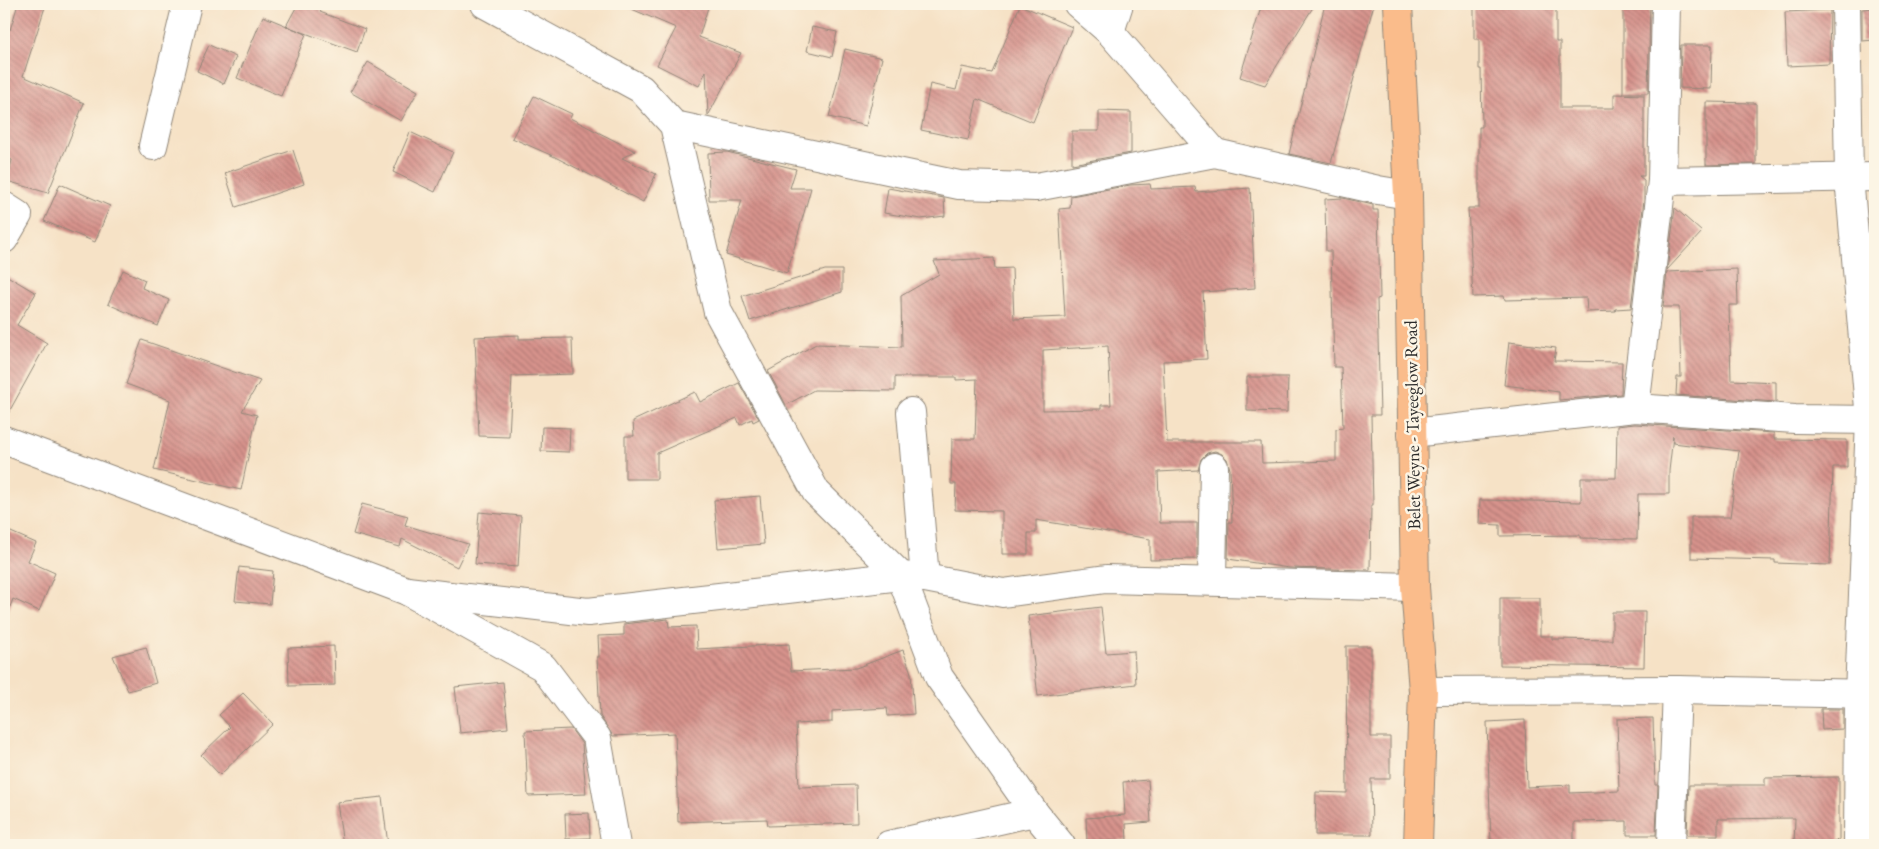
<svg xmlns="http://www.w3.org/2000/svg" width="1879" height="849" viewBox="0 0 1879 849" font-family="'EB Garamond',serif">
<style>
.building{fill:url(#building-back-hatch);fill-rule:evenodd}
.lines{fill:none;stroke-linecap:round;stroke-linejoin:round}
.minor-casing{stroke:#908678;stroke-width:30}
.major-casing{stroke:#908678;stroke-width:30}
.minor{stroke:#fff;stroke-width:28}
.major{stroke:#fabc8b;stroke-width:28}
.labels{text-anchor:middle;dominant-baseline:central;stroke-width:5;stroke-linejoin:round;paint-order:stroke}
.street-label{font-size:18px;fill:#2b2b2b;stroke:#fcf5e5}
</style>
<defs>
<pattern id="building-back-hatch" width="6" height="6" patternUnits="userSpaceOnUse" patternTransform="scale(1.25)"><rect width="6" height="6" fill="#d7938c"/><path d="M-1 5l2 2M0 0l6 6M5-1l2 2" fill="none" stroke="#af7873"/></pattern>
</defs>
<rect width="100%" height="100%" fill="#fcf5e5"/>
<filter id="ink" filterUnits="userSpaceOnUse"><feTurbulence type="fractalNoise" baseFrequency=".02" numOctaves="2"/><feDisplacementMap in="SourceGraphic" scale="10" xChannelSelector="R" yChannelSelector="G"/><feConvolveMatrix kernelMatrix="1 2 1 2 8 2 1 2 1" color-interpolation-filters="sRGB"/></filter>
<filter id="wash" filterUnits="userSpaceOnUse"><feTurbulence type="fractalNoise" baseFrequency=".0096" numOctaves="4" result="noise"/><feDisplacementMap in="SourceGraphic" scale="20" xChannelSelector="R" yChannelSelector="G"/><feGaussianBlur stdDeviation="1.12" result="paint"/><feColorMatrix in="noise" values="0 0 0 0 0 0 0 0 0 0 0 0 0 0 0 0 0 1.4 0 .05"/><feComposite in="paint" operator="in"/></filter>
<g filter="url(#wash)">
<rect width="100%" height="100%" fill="#f6e2c6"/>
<g id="blocks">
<!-- building -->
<g class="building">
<path d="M18,4H46L23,76L84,103L48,193L7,181L12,160L4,156V28L10,30Z"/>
<path d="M298,4H325L320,12L365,29L357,52L286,26Z"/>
<path d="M620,4H709L699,37L741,53L708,116L706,71L699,86L657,65L676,28Z"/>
<path d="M1262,4H1315L1265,85L1240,77Z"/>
<path d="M1325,4H1374L1331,163L1289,154Z"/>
<path d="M1474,4L1556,5V42H1560V108H1614V94L1644,95V176H1639L1644,180V200L1631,308L1615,309L1616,311L1587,312L1586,298L1505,300L1504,296L1473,297L1468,208H1479V127H1482L1481,69H1479V39H1474Z"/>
<path d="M1623,4H1650L1648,93H1623Z"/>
<path d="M1020,5L1072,27L1033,122L977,99L968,140L921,130L930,84L956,90L962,67L992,73Z"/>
<path d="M1875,8V40L1862,41V9Z"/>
<path d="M1830,10L1829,64L1787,66L1785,12Z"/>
<path d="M263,16L306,34L281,96L237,78Z"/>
<path d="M812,27L837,32L832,57L807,51Z"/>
<path d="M209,45L236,57L224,84L197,71Z"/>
<path d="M1681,45H1712L1711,89L1680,88Z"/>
<path d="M845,49L882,58L866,126L829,117Z"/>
<path d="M368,62L418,91L401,121L350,92Z"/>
<path d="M534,96L572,114L570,118L635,151L622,158L656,174L643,202L553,156L512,138Z"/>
<path d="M1706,102L1756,103V164L1706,165Z"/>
<path d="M1099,111L1131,112V153L1072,164V131H1099Z"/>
<path d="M410,132L453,152L435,192L393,172Z"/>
<path d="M293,150L304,184L236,207L225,173Z"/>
<path d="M727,152L796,169L790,188H811L787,273L726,255L742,200H709L708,153Z"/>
<path d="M60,184L110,206L95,242L44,221Z"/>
<path d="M1150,184L1151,189L1195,187L1196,192L1250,188L1255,288L1203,292L1207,359L1163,361L1167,442H1261L1262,463L1336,461V429L1343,428L1341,367H1334L1331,251H1326L1325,199L1343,198L1373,205V210H1378L1380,298L1377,299L1380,415H1371L1373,505H1371L1370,570L1289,568L1228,559L1229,522H1232L1230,469L1227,459L1222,454L1215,451L1207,453L1201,459L1198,470L1158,472L1160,523H1197V559L1150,560V539L1036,520V533H1028V554H1002V511L955,510L956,484H951L952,439H975L977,379L956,380V377H895V391L814,390L786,405L768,371L816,344L902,347L901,296L939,274L934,261L994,258L995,269L1012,268L1014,319L1065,317L1059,209L1070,208L1071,196L1130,185ZM1108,346L1111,405H1101V409L1043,410V350Z"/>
<path d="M888,188L944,198L945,216L921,219L884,213Z"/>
<path d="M1675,208L1702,232L1667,270Z"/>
<path d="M1737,269L1738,305H1729L1731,380L1776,382V402L1676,395L1677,377H1681L1679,307H1663L1667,272Z"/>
<path d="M123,270L145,280L142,288L169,300L158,326L108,304Z"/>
<path d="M825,270H842V292L750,321L742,296Z"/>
<path d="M4,274L36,293L17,325L47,343L4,421Z"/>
<path d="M519,335V339L572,338L573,374L512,376L509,437L479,436L475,337Z"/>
<path d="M142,340L260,381L242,411L257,415L241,490L154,470L170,400L126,384Z"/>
<path d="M1509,342L1556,348L1554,361L1622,362L1621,394L1559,400V392L1504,385Z"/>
<path d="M1247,377H1288L1287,412L1247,411Z"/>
<path d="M739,383L759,419L753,422L752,419L740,425L737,418L657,453V479H625V436H634L633,421L695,392L700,402Z"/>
<path d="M1635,424L1774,433V439L1847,440V467H1833L1830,565L1775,563V560L1691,558V517H1730L1739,451L1673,443V436L1669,471V494H1638L1637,539L1580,538V535L1500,536V525L1479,524L1480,500L1581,502V478H1616L1617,426Z"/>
<path d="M542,427L570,428L569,452L541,451Z"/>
<path d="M760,496L764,544L718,548L714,500Z"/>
<path d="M362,504L408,516L405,525L468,544L457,567L402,539L400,547L353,534Z"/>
<path d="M479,512L521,516L518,567L475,564Z"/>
<path d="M4,529L36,543L28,561L55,573L39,611L13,599L5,620Z"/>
<path d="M239,567L273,571L270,604L235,601Z"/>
<path d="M1500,598H1540V636H1552V639L1612,640V612H1645L1644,667L1500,665Z"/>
<path d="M1101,607L1106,653L1134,651L1136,684L1038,696L1028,616Z"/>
<path d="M668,619L669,627L696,626L697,649L789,644L791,671L856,668L903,650L911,673L914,714L888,716L887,708L832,711V722L796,724L799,787L856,785L857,823L768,826L767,819L678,822L675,733L613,736L600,716L597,657H599L598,636L624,635V624Z"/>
<path d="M334,646L335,685L289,686L288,648Z"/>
<path d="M1346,646H1371V737H1390V779H1371L1372,835H1315L1316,792L1347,793Z"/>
<path d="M146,647L156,683L128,691L113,656Z"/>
<path d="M503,682L508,728L460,733L455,687Z"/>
<path d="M243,693L273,724L220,775L201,755L230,727L219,715Z"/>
<path d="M1821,709H1843V729L1822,730Z"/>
<path d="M1653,718L1655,785H1658L1656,835H1627V821L1574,822V845H1491L1487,722L1525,720L1527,787L1570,785V793L1619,791L1617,719Z"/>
<path d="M571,729L582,744L586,794L528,796L525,731Z"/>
<path d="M1839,777V840L1833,841V845H1794L1795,818L1718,819V835H1687L1689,785H1765V778Z"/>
<path d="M1148,780L1151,822L1126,824L1127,840L1087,842L1086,818L1125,815L1123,782Z"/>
<path d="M382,797L388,845H343L337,802Z"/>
<path d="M589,813L590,838L566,839L565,814Z"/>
</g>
</g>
</g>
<g filter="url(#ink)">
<use href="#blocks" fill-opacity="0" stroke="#908678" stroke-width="1"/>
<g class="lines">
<!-- minor casing -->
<g class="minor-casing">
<g id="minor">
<path d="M485,4L641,89L674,125L718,312L816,492L901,576L939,677L1034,812L1061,845"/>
<path d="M1078,4L1110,32L1215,153"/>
<path d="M1666,4L1662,181L1875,177"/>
<path d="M1846,4L1849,177L1870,420L1859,694L1858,845"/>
<path d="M1110,32L1119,4"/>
<path d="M674,125L959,185L1036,187L1215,153L1378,190L1408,195"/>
<path d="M153,146L187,4"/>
<path d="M4,206L18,215L4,239"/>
<path d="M1635,408L1662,181"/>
<path d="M911,412L925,578"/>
<path d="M1412,433L1635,408L1795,419L1875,420"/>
<path d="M4,440L407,591L543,667L597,738L616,845"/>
<path d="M1212,580L1214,467"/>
<path d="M407,591L588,612L901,576L925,578L1003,593L1106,579L1415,587"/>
<path d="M1423,691L1677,690L1875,694"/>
<path d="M889,845L1034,812"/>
<path d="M1671,845L1677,690"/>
</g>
</g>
<!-- major casing -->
<g class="major-casing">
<path id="major" d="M1398,4L1408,195L1415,587L1423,691L1418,845"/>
</g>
<!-- minor -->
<use href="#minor" class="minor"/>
<!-- major -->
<use href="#major" class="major"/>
</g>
</g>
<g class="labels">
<!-- street labels -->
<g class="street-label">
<text transform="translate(1412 425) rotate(-91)">Belet Weyne - Tayeeglow Road</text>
</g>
</g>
<!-- margin -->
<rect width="1879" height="849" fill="none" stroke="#fcf5e5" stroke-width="20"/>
</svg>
